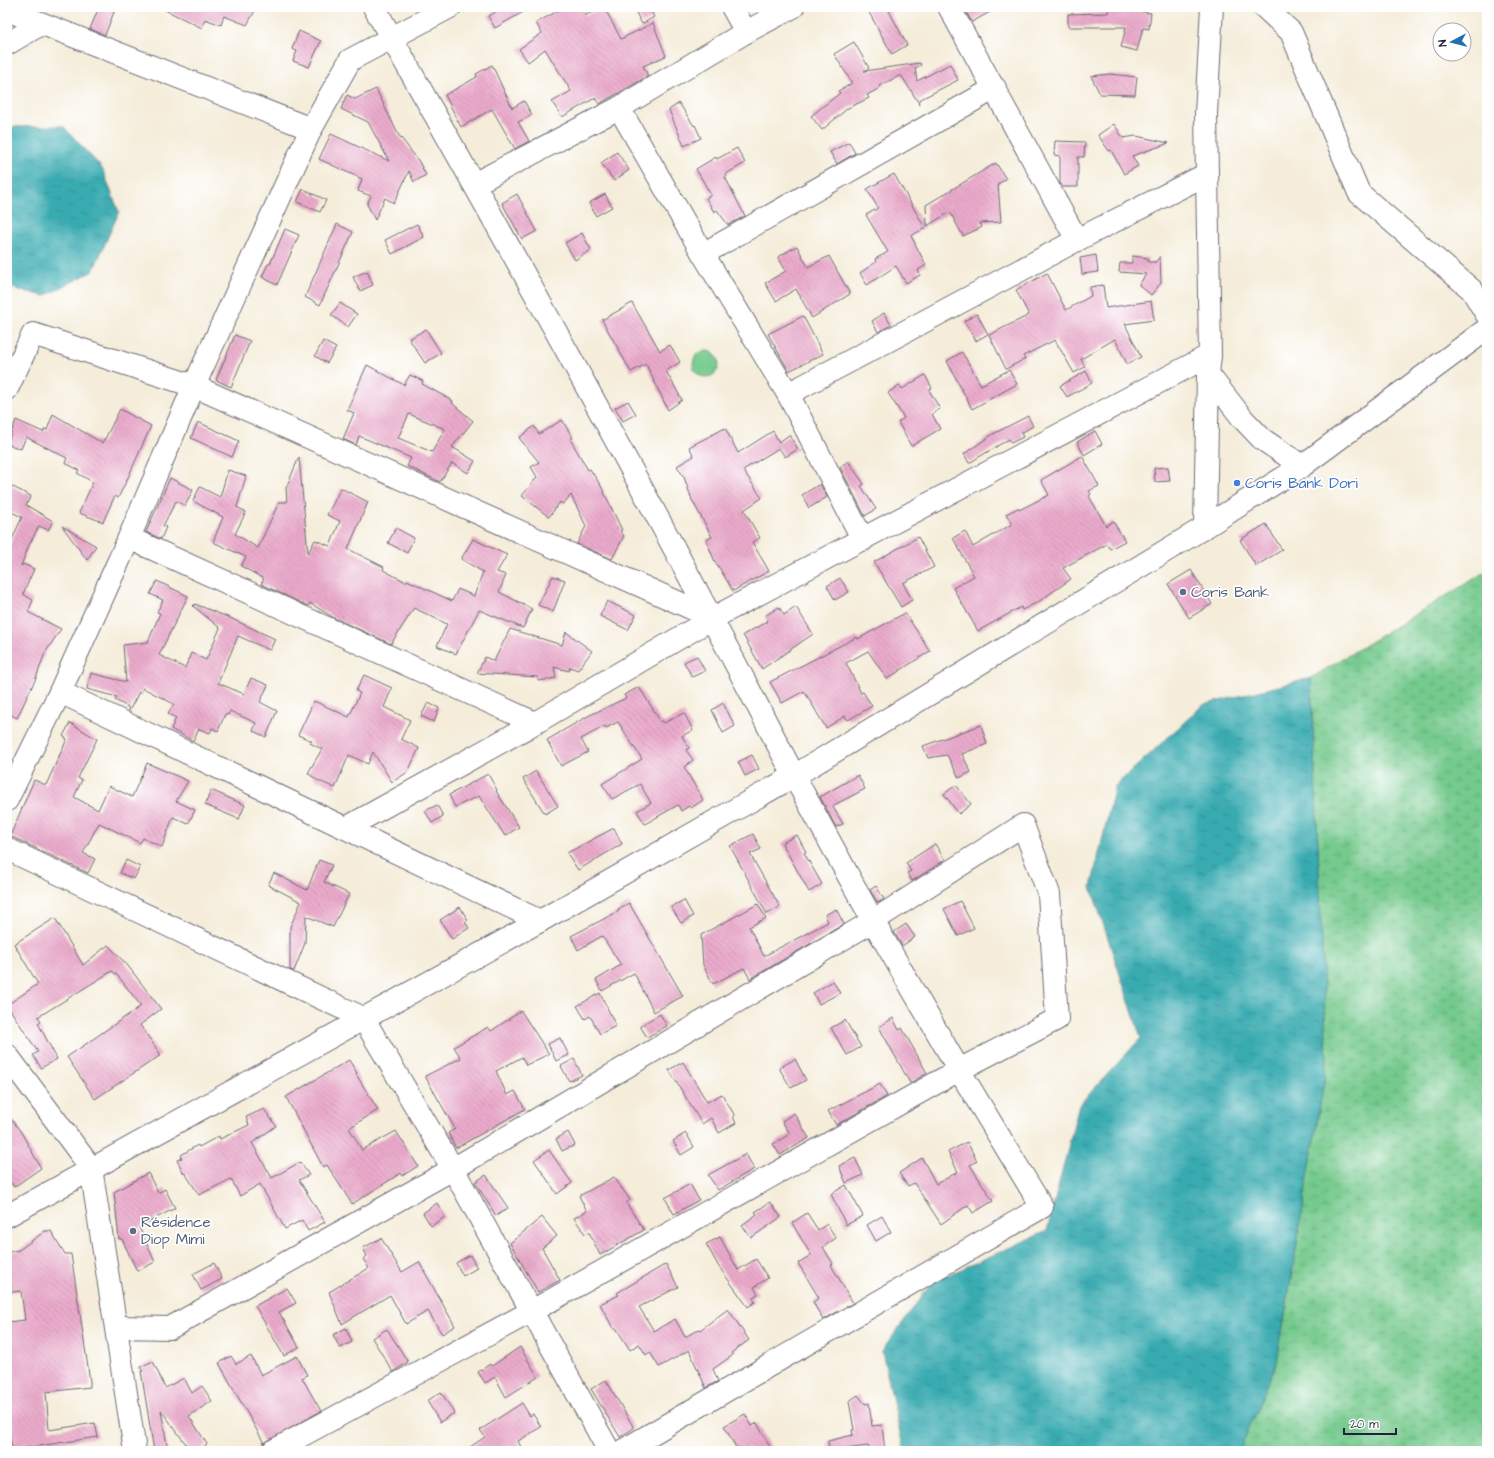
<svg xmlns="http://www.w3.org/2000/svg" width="1494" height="1458" viewBox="0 0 1494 1458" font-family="'Architects Daughter',sans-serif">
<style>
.grass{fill:#75ca8d;stroke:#4c7664}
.wetland{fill:url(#wetland-marsh);stroke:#4c7664}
.water{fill:url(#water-ripples);stroke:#2e6676}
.building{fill:url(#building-back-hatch);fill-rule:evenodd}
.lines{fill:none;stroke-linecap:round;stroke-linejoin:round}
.minor-casing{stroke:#6c6973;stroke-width:24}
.major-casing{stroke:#6c6973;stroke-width:24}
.minor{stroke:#fff;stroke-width:22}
.major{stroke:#fff;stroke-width:22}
.shop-dot{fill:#3f7fe0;stroke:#fff;stroke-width:1.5}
.service-dot{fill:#5c6f8a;stroke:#fff;stroke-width:1.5}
.labels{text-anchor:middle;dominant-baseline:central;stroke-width:3.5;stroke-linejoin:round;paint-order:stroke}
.shop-label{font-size:15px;fill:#366cbe;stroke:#fff;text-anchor:start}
.service-label{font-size:15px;fill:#4e5e75;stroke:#fff;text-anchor:start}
</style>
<defs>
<pattern id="wetland-marsh" width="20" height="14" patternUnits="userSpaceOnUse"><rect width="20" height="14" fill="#75ca8d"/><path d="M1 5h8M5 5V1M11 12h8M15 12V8" fill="none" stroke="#65ad7b"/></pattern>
<pattern id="water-ripples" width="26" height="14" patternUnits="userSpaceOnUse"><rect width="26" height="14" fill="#39abb1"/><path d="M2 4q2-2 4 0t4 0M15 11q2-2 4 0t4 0" fill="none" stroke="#308b91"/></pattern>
<pattern id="building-back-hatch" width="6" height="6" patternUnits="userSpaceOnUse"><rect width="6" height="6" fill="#eaaacb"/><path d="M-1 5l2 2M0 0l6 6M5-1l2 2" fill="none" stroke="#c892af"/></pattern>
</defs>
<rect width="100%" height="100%" fill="#fff"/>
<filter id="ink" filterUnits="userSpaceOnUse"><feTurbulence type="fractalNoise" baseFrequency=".025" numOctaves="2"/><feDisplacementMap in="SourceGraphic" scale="8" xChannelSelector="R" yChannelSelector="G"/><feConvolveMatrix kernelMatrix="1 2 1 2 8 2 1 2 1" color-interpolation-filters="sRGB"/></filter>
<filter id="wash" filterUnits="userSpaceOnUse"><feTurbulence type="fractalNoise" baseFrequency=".012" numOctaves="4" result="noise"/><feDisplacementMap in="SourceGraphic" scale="16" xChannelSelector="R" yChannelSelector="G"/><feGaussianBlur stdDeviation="0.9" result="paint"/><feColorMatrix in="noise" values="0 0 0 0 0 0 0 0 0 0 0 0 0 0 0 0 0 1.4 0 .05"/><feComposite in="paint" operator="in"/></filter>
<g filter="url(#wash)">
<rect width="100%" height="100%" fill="#f5edda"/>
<!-- grass -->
<circle class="grass" cx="706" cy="364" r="13"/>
<!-- wetland -->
<path class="wetland" d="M1487,571V1451H1239L1277,1362L1327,1063L1311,678Z"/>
<!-- water -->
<g class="water">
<path d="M63,126L102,168L119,212L93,271L45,296L7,287V127Z"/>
<path d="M1311,678L1327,1063L1277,1362L1239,1451H904L882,1351L932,1282L1047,1231L1079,1105L1141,1038L1091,887L1115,786L1203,705Z"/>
</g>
<g id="blocks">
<!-- building -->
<g class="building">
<path d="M99,7H116L105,35L90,29Z"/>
<path d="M159,7H257L247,25L224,16L221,25L205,19L202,28Z"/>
<path d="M505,7H532L495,28L488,16Z"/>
<path d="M565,7H581L586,15L604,7L621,39L653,23L666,56L643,66L648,76L624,90L599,104L595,98L562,117L552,102L571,91L545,49L528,62L519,49L542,33L536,23Z"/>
<path d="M633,7H648L654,17L642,24Z"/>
<path d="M866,7H887L907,45L892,54Z"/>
<path d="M967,7H999L972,22L964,9Z"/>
<path d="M1109,7L1151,13L1149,29L1143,28L1137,51L1121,47L1126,27H1068V14L1108,13Z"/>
<path d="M299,31L321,41L309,67L293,61L297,51L292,49Z"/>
<path d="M854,42L869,68L864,71L920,63L921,65L915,68L917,81L950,64L958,80L919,100L920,105L901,75L879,86L880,88L867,95L869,98L848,108L822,130L811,116L840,93L838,91L851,84V81L834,54Z"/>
<path d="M492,65L512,108L524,101L532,115L518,122L529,141L515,149L492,109L461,127L445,95L477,77L476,74Z"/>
<path d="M1110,74L1137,77L1135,95L1100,94L1091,76Z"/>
<path d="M376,89L398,134L418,160L426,175L414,182L409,171L394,203L385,198L375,220L367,204L371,196L358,191L362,179L319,159L331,134L389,161L368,122L341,109L347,95L355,99Z"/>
<path d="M679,103L694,126L695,125L701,138L684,146L669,110Z"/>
<path d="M1114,124L1123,138L1136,136L1169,143L1132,156L1138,166L1124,174L1111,150L1109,151L1098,135Z"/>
<path d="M1055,141L1085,142L1084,157H1078V187H1062L1060,183V156L1054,155Z"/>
<path d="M849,142L855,153L837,164L830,152Z"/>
<path d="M737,148L745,163L726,174L727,176L725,177L745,216L728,225L717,210L714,212L706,198L711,195L696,169L716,157L717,159Z"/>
<path d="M617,152L629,170L614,181L601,163Z"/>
<path d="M996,163L1006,179L998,184L1001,222L980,223L982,227L963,236L950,212L927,226L926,205Z"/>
<path d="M894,174L925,228L911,236L926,265L918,270L920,275L906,283L896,266L867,285L860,273L876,262L875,259L888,252L866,215L878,208L867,189Z"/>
<path d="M303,189L326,200L320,212L297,202Z"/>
<path d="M517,194L537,231L522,239L502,203Z"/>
<path d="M605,194L612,207L596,216L589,203Z"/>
<path d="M337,224L353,232L320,305L305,297Z"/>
<path d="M417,224L424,237L392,254L385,240Z"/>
<path d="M285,229L299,235L277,285L262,277L268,264H270Z"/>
<path d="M582,233L591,250L575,260L565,243Z"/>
<path d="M797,246L808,267L829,256L850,294L812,318L796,289L776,301L765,283L786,271L778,257Z"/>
<path d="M1096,255L1098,272L1082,274L1080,258Z"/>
<path d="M1132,256L1148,258V262H1156L1160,256L1161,283L1151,295L1139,285L1146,274L1119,272L1120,263H1132Z"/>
<path d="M367,271L373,285L360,291L353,277Z"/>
<path d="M1047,273L1066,310L1091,296L1090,287L1103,285L1106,308L1151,301L1154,320L1125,324L1141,357L1127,364L1115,339L1081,359L1085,367L1074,373L1055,340L1023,356L1025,359L1006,369L989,335L1029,315L1016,290Z"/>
<path d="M340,303L357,314L348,327L331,315Z"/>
<path d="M632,303L660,351L670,345L680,362L666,371L682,400L668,410L646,364L631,372L602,320Z"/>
<path d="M884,313L891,325L878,332L872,321Z"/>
<path d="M977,314L988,334L976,341L964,321Z"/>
<path d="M803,316L823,354L789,371L768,334Z"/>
<path d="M426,329L441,353L425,363L409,339Z"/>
<path d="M235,335L250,341L231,387L216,380Z"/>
<path d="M323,341L336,348L327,363L315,356Z"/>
<path d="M962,352L981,385L1009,370L1017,384L972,409L947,361Z"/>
<path d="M367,365L404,385L410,375L423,381L422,384L453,401L452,403L473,421L452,447L475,461L468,473L452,463L440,482L407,466L411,458L359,436L356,445L343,439L354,413L347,410ZM409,414L445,429L432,452L398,438Z"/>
<path d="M1086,371L1092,383L1067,397L1060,386Z"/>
<path d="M925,375L932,388L929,390L940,409L932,414L940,429L911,446L898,422L904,418L888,393L899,385L902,389Z"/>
<path d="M628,401L636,414L623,421L615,408Z"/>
<path d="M120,409L151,426L126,482L118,498L115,496L113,500L103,522L79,513L93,482L77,473L79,470L65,463L67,458L26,437L21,449L7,444L16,420L43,432L45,429L47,430L53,414L102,443L104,439H105Z"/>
<path d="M1028,416L1033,426L1021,433L1023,437L1011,443L1009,439L969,463L964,454L993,434Z"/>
<path d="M562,420L573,438L570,439L588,470L590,469L601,486L622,530L620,531L624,536L612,559L577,544L586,526L571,495L563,504L560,502L549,517L522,496L537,477L531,467L539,462L519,438L534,426L539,434Z"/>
<path d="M198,422L239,441L232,457L191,438Z"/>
<path d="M725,428L738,453L773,431L779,442L789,435L798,449L785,457L779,448L743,470L762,498L744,510L760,538L752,542L769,571L733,591L717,564H716L706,540L712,537L692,500L684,477L677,466L694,456L689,447Z"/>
<path d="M1095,431L1102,444L1084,455L1077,442Z"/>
<path d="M1082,456L1099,486L1089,491L1091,494L1089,496L1106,526L1113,521L1125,541L1110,549L1107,544L1063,568L1071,579L1038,602L1022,610L1021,607L978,631L953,588L974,576L953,538L965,531L973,547L1012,524L1006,514L1018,508L1019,510L1049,495L1041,480Z"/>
<path d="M299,457L308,553L315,540L330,546L340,521L327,515L341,488L368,502L348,549L384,567L383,570L406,582L407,580L452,601L458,589L474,596L483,572L461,559L473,539L507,555L497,572L506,575L499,592L532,609L523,628L479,610L456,654L437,646L447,624L414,608L391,644L334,618L310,603L308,606L261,584L264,579L241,566L246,557L213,542L223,517L193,501L200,487L220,497L228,470L246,476L237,507L246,512L235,534L258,548L279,502H287L286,488Z"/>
<path d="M848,461L864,484L861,486L876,509L865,516L840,467Z"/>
<path d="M1168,467L1170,481L1155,482L1154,468Z"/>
<path d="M170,478L193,490L185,506L176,501L163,526L166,527L161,539L146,532Z"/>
<path d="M7,484L31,496L26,505L53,521L48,530L39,526L29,545L21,566L23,564L34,569L23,594L33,600L28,612L61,629L45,653L36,678L17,718L7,713V551L22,517L7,510Z"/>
<path d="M820,484L827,497L809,508L802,495Z"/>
<path d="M1266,524L1282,550L1256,566L1240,540Z"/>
<path d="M62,526L96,546L87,560Z"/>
<path d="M396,528L414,538L407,553L388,543Z"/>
<path d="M918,537L934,567L903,583L912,600L901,607L874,562Z"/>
<path d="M1191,570L1212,604L1189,618L1168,584Z"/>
<path d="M553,576L565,580L553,612L538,605Z"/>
<path d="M840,578L849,592L835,600L827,586Z"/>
<path d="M157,581L188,596L159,655L185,668L191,653L206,660L220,628L193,606L195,604L230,618L275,639L270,650L238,636L218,683L244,694L251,678L268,685L260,702L277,711L266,737L253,731L256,723L230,711L228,715L225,714L218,731L212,728L210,733L199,729L193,741L171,729L176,718L168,714L174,704L143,688L141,693L139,692L129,711L128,707L115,700L117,697L87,689L91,673L126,682L123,645L148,642L160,613L157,612L163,600L150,594Z"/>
<path d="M607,601L636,615L628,630L600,616Z"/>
<path d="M779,607L784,615L796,607L813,634L762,669L743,635L768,621L765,616Z"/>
<path d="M905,613L930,651L887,679L868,651L846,663L861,693L863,692L872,706L848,720L845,716L826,728L804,691L782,703L770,682L857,637L858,639Z"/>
<path d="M510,629L562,645L566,632L592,651L578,670L570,667L569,671L554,667L556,678L538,681V677L477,673L485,657L494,661Z"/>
<path d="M697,656L705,671L692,677L684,662Z"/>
<path d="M364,675L392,688L384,707L410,720L401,739L419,748L408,772L392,782L373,752L368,764L349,755L335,788L317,780L308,773L322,749L310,743L312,741L298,735L314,701L349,717L360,693L356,691Z"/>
<path d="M639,687L661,722L662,721L664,723L684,713L693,730L682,736L689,748L686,750L693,760L684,767L703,800L691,808L689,806L681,811L678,805L645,824L637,811L651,803L640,784L612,799L602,784L642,759L618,722L606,728L605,726L581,739L588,752L561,766L547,740L588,716L626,698L624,695Z"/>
<path d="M428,703L439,708L434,722L421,716Z"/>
<path d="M723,703L735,726L723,733L712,710Z"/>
<path d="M70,723L97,739L78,778L82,780L74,797L98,810L109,786L132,797L147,763L188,781L176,801L195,810L188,824L173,817L162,847L143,838L140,843L99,823L83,853L95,859L88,873L10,836L34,780L46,785L67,739L63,736Z"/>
<path d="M981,725L987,744L962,754L971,772L959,778L947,755L928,758L923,746Z"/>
<path d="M752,755L759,769L745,776L738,762Z"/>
<path d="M536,771L558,806L545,814L523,779Z"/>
<path d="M488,774L497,790L496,791L519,827L505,836L479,796L455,807L449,795Z"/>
<path d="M858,775L865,789L834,805L833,807L843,824L836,827L820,797Z"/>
<path d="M956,785L971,804L959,814L944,794Z"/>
<path d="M211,790L245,805L239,819L205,805Z"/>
<path d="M437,805L443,816L432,823L425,811Z"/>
<path d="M614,828L622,844L578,870L567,853Z"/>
<path d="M753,834L761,849L750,854L780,907L767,914L730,846Z"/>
<path d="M797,835L806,852L804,853L822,884L809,892L782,843Z"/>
<path d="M935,844L945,860L912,881L907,873L911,871L906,863Z"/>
<path d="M126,860L140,867L134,879L120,873Z"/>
<path d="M319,860L332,865L324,882L349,894L333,927L306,916L305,943L294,971L290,970V927L301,902L268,885L274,873L307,890Z"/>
<path d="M876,886L884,899L878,903L870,890Z"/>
<path d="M684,900L693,916L681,923L671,907Z"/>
<path d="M960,901L974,928L958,936L944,909Z"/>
<path d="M629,903L683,996L654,1012L634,973L602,991L596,980L621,965L602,936L578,950L571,936L619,911L618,909Z"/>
<path d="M758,904L766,918L749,927L764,956L828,922L825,915L836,909L844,924L750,979L744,968L713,984L703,965L701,935Z"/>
<path d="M460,907L468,920L465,922L469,928L452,939L440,920Z"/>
<path d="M55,918L83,965L108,945L128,966L161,1009L140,1025L161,1055L95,1099L67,1057L141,1006L118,976L112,971L38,1017L41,1021L38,1023L57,1059L41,1068L33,1055L38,1052L7,1005L38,984L14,944Z"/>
<path d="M906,924L915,937L902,946L894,932Z"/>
<path d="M833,981L840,993L819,1004L813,993Z"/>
<path d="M600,993L616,1026L600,1034L590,1016L585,1019L577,1006Z"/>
<path d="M521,1011L549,1054L526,1065L522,1057L496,1071L507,1095L515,1091L525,1109L456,1148L448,1133L455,1129L425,1076L461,1058L454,1047L488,1027L491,1031Z"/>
<path d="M660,1014L667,1026L647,1037L640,1026Z"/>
<path d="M893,1018L899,1030L902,1028L927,1073L910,1083L879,1027Z"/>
<path d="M845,1020L861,1047L847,1055L831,1028Z"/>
<path d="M560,1038L569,1055L556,1061L548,1044Z"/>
<path d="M574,1059L582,1075L569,1081L561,1066Z"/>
<path d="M795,1059L806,1080L791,1088L779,1068Z"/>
<path d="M349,1060L357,1073L356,1074L378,1110L349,1128L362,1150L396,1131L418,1166L402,1176L401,1173L352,1204L327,1165L323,1167L286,1097Z"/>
<path d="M683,1062L707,1102L722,1094L735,1116L733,1117L736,1123L719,1133L711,1118L702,1124L669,1070Z"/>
<path d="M880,1084L887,1096L836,1125L828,1111Z"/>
<path d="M264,1109L276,1126L252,1143L272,1178L300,1162L309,1175L299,1180L325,1222L308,1231L302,1220L285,1229L260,1184L240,1196L231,1179L199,1195L185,1173L184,1174L177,1160L182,1158L181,1155L198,1145L199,1147L219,1136L220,1139L249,1125L246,1117Z"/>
<path d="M7,1113L21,1132L41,1168L14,1187L7,1178Z"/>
<path d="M794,1113L809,1138L780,1155L773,1144L790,1134L782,1121Z"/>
<path d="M568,1132L575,1145L562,1151L556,1139Z"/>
<path d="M686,1133L694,1147L681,1155L673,1141Z"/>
<path d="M967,1142L977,1161L970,1165L993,1201L973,1213L968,1205L941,1224L914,1183L908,1186L899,1173L922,1158L936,1184L958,1172L948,1152Z"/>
<path d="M549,1150L572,1183L557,1194L534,1160Z"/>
<path d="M746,1154L754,1169L718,1190L708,1175Z"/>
<path d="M855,1158L863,1175L846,1183L839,1166Z"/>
<path d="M148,1173L158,1193L165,1189L175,1208L139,1227L155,1262L137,1271L122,1239H119L114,1192Z"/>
<path d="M486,1175L508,1208L496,1216L475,1182Z"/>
<path d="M614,1177L630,1200L626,1203L644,1230L600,1255L589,1232L585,1234L574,1218L587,1211L579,1196Z"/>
<path d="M690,1184L699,1200L674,1214L665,1198Z"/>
<path d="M846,1185L863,1216L846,1225L831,1194Z"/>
<path d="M770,1202L781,1217L751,1238L742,1225L757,1214L755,1212Z"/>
<path d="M437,1203L445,1217L431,1226L423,1213Z"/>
<path d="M807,1213L818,1230L827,1224L836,1238L823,1247L833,1264L831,1265L853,1303L823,1320L813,1302L819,1298L798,1263L811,1255L792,1223Z"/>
<path d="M882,1216L891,1232L876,1241L867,1225Z"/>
<path d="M542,1217L557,1236L542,1248L560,1280L538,1292L510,1243Z"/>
<path d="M45,1231H51L65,1254H71L90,1381V1387L46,1392L49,1430L95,1423L98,1437L12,1450L7,1416V1322L25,1320L21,1291L12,1292L7,1252L19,1250Z"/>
<path d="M720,1237L738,1270L756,1259L768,1278L754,1287L758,1294L753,1297L755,1302L748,1307L719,1267L706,1244Z"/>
<path d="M381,1238L402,1272L419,1262L455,1326L442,1334L428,1311L406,1324L390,1295L342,1324L329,1292L369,1268L363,1259L367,1256L363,1248Z"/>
<path d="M470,1255L477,1268L463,1276L456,1263Z"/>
<path d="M214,1263L222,1279L201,1290L193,1274Z"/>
<path d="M666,1264L678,1287L639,1307L654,1331L675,1319L685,1337L699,1329L700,1330L728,1309L749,1340L731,1353L733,1355L713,1369L718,1381L706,1388L689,1350L659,1367L650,1352L646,1355L639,1344L630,1350L616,1328L614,1330L600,1304L619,1295L617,1293Z"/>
<path d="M287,1288L296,1303L279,1312L299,1347L284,1356L255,1306Z"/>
<path d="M346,1328L352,1342L340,1348L333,1335Z"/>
<path d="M387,1329L408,1362L393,1372L372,1338Z"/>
<path d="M520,1347L538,1377L506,1397L495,1377L485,1383L478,1372L490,1364L492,1366Z"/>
<path d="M231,1356L236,1364L251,1356L261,1375L297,1356L307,1375L302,1378L321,1411L264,1443L219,1363Z"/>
<path d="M153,1361L165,1388L184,1378L192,1393L202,1386L212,1401L189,1416L207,1444L198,1451H191L161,1410L168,1451H154L141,1371H143L140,1367Z"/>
<path d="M606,1380L634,1428L620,1437L591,1389Z"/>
<path d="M441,1392L454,1413L440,1422L427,1401Z"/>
<path d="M858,1395L865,1404L869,1403L872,1426L882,1425L885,1451H869L868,1446L829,1451L828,1441L853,1435L852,1430H854L849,1401Z"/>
<path d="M522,1403L530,1416L533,1414L541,1427L518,1441L523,1451H464L485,1437L480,1430Z"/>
<path d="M745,1414L752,1426L757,1423L772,1451H738L724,1426Z"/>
</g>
</g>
</g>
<g filter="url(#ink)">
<use href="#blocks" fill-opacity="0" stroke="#6c6973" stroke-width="1"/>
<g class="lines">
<!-- minor casing -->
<g class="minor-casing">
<g id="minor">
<path d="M732,7L746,32"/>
<path d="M949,7L1077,240"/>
<path d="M1264,7L1291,32L1359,193L1472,290L1487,315"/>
<path d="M7,10L311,129"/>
<path d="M7,44L41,24"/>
<path d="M619,108L703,254L788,394L863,540"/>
<path d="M474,184L619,108L746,32L793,7"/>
<path d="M703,254L995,88"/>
<path d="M7,389L33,334L194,386L713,618"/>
<path d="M788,394L1077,240L1207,174"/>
<path d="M129,538L535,723"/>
<path d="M60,692L540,921"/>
<path d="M7,800L60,692L129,538L194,386L311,129L350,60L450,7"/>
<path d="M346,828L535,723L713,618L1210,355"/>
<path d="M7,849L363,1018L453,1169L609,1451"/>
<path d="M7,1055L91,1168L135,1451"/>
<path d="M116,1327L170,1328L453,1169L873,921L1023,825L1049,894L1057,1019L959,1070L532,1311L273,1451"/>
<path d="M622,1451L1042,1207L959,1070L873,921L794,776"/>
</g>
</g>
<!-- major casing -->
<g class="major-casing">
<g id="major">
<path d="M374,7C518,261 660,516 794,776"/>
<path d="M1208,374L1243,419L1262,439L1302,466"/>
<path d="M1205,527L1208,374L1210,355L1206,114L1212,7"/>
<path d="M7,1216L540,921L794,776L1205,527L1302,466L1487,329"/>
</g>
</g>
<!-- minor -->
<use href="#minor" class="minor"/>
<!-- major -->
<use href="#major" class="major"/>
</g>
</g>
<!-- markers -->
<circle class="shop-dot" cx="1237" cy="483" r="4"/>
<g class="service-dot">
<circle cx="1183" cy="592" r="4"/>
<circle cx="133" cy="1231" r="4"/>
</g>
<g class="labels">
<!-- shop labels -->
<g class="shop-label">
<text x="1245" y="483">Coris Bank Dori</text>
</g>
<!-- service labels -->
<g class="service-label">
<text x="1191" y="592">Coris Bank</text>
<text x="141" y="1222">Résidence<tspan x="141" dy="17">Diop Mimi</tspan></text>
</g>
</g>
<!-- margin -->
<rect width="1494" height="1458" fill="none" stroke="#fff" stroke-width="24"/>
<!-- north arrow -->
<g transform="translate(1452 42) rotate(263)"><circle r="19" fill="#ffffff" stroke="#a7a7b1"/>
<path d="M0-3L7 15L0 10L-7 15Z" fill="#1f6fb2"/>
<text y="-6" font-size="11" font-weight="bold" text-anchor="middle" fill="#22223b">N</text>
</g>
<!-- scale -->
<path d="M1344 1428v6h52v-6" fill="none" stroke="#22223b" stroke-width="2"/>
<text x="1350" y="1428" font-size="12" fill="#22223b" stroke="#ffffff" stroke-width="3" paint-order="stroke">20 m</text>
</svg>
